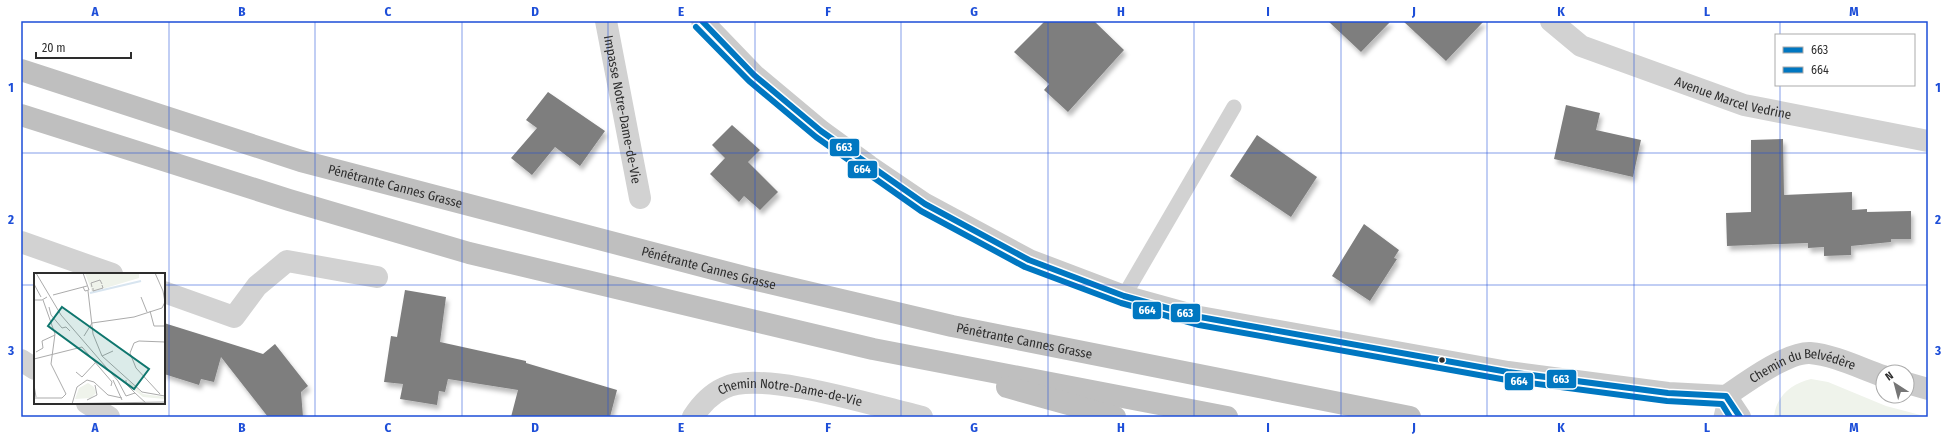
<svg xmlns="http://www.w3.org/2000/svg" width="1949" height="438" viewBox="0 0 1949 438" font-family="'Fira Sans Condensed',sans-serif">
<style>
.green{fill:#eff3eb}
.building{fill:#7e7e7e;filter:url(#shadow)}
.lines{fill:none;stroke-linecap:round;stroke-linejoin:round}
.lane{stroke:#d2d2d2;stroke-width:15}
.street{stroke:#d2d2d2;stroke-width:22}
.secondary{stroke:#cbcbcb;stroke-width:22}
.highway{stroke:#bfbfbf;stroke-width:22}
.bus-1-casing{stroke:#fff;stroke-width:9}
.bus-2-casing{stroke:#fff;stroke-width:9}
.bus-1{stroke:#0077c1;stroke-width:6}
.bus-2{stroke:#0077c1;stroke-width:6}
.grid{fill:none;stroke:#1d4ed8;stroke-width:1;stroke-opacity:0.55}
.bus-dot{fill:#2d2d2d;stroke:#fff;stroke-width:1.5}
.labels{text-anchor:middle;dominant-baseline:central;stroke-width:4;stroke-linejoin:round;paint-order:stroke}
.street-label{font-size:13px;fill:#2d2d2d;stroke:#fff}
.inset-river{fill:none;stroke:#d8e5f0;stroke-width:2}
.inset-road{fill:none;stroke:#ababab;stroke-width:1}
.view{fill:#0f766e;fill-opacity:0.15;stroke:#0f766e;stroke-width:2}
.inset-edge{fill:none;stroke:#2d2d2d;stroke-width:2}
.line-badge{stroke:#fff;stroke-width:1.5}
.badge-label{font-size:11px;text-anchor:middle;font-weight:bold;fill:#fff}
.neatline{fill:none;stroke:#1d4ed8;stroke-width:1.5}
.grid-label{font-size:13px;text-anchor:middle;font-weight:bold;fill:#1d4ed8}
</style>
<defs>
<filter id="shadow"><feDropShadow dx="2.5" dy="4.5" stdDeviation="2" flood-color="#0004"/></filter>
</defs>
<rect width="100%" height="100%" fill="#fff"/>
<!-- green -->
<path class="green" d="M1811,379L1828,382L1886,406L1928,417H1774C1776,396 1791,384 1811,379Z"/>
<!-- building -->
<g class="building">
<path d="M1045,21H1094L1124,50L1068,112L1044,90L1049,84L1014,52Z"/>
<path d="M1328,21H1391L1361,52Z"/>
<path d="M1403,21H1484L1446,61Z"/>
<path d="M548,92L605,131L580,166L555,147L532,175L511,158L537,128L526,120Z"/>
<path d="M1566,105L1600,113L1596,130L1641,140L1633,177L1554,159Z"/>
<path d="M732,125L760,150L748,162L778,192L760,210L744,196L739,202L710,174L725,158L712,145Z"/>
<path d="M1257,135L1317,177L1291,217L1230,176Z"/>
<path d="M1783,139L1784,195L1852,192V210L1867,209V212L1911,211V239H1891V242L1851,246V255L1824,256V247L1808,248V243L1727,246L1726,213L1751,212V140Z"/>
<path d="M1364,224L1399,250L1394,258L1397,259L1370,301L1332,276Z"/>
<path d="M405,290L446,297L440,342L526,361V363L617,390L610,417H511L518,390L448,379L445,392L439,391L437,405L400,399L403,384L384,382L391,336L397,337Z"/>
<path d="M164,323L263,354L275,344L308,386L301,392L303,417H268L221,357L214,382L201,379L199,385L164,374Z"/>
</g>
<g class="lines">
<!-- lane -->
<g class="lane">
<path d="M1124,296L1234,107"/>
<path d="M1721,417L1726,396"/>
</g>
<!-- street -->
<g class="street">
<path id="s1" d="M606,21L640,198"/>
<path id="s2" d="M1551,21L1581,46L1744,105L1928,141"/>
<path d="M21,242L112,274"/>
<path d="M164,292L234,317L257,286L287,261L377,277"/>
<path d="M21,360L35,369"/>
<path d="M87,403L109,417"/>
<path id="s3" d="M693,417C700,406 711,394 724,388C760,369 879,407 922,417"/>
</g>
<!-- secondary -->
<g class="secondary">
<path d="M702,21L754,75L821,131L869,166L925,204L1029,260L1124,296L1200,317L1508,372L1668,393L1726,396"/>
<path d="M1907,383L1928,389"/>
<path id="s4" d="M1726,396C1745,383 1787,352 1810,353C1834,355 1860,368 1883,376"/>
<path d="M1726,396L1740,417"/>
</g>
<!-- highway -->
<g class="highway">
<path id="s5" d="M21,70L301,161L748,278L952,326L1410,417"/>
<path d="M21,115L289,200L469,253L873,349L1227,417"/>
<path d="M1007,387L1115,417"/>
</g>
<!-- bus-1 casing -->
<g class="bus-1-casing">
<path id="bus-1" d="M702,21L754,75L821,131L925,204L1029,260L1124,296L1200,317L1508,372L1668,393L1726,396L1740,417"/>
</g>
<!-- bus-2 casing -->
<g class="bus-2-casing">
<path id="bus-2" d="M696,27L749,81L816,137L921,211L1025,267L1121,303L1199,325L1507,380L1667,401L1722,404L1730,417"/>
</g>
<!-- bus-1 -->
<use href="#bus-1" class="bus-1"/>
<!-- bus-2 -->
<use href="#bus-2" class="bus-2"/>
</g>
<!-- grid -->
<path class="grid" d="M169,21V417M315,21V417M462,21V417M608,21V417M755,21V417M901,21V417M1048,21V417M1194,21V417M1341,21V417M1487,21V417M1634,21V417M1780,21V35M1780,85V417M21,153H1928M21,285H35M164,285H1928"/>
<!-- markers -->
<circle class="bus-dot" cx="1442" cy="360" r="3.5"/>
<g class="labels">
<!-- street labels -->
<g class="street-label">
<text stroke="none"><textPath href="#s2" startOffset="200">Avenue Marcel Vedrine</textPath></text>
<text stroke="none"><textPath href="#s1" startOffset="90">Impasse Notre-Dame-de-Vie</textPath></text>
<text stroke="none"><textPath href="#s5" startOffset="392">Pénétrante Cannes Grasse</textPath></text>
<text stroke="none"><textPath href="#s5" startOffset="716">Pénétrante Cannes Grasse</textPath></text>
<text stroke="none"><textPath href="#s5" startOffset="1040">Pénétrante Cannes Grasse</textPath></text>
<text stroke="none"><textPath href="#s4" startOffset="86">Chemin du Belvédère</textPath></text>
<text stroke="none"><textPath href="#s3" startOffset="110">Chemin Notre-Dame-de-Vie</textPath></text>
</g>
</g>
<!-- overview -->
<g transform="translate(34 273)">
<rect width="131" height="131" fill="#fff"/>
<path d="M51,0H105V5L58,19ZM96,109L109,121L131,124V126L109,124L94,112ZM54,110L60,114L62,120L57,125L41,126L45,115Z" fill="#eff3eb"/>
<path class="inset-river" d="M56,20L107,8"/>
<path class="inset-road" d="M2,0L27,42L84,108L92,123L101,120L113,131M49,0L55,17L51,18L49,14M0,11L7,24M58,14L57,10L66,7L68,11M59,15V18L69,15L68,12M54,18L59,61L68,83L108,119L131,123M19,22L53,13M107,24L113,39M0,27H8L13,24M15,34L17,42L28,55L32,54L36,58M116,38L120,53H131M58,50L100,44L128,35L131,29L129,18L121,0M50,63L58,50M2,79L9,75L8,68L21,62M68,83L79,78M0,86L48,74L78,109L77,113M42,99L48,104L62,89M79,107L88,127M92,107V111L101,120M0,112L2,124M126,121L102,95L96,80L100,70L105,68L131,69M0,125H28L32,121L17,91L21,61L9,27M53,127L63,122L61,112M11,131L131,129M38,131L43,114L53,107L60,109L74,122L88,125"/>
<path class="view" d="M28,34L115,96L100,116L14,53Z"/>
<rect width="131" height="131" class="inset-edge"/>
</g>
<g class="line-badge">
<rect x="829" y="138" width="31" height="19" rx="4" fill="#0077c1"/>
<rect x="847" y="160" width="31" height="19" rx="4" fill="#0077c1"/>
<rect x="1132" y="301" width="30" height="19" rx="4" fill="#0077c1"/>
<rect x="1170" y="303" width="31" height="20" rx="4" fill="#0077c1"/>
<rect x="1546" y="369" width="31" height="20" rx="4" fill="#0077c1"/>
<rect x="1504" y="372" width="30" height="19" rx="4" fill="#0077c1"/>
</g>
<g class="badge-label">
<text x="844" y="151">663</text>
<text x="862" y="173">664</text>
<text x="1147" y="314">664</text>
<text x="1185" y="317">663</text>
<text x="1561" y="383">663</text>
<text x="1519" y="385">664</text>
</g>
<!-- border -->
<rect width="1949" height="438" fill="none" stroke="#ffffff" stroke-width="44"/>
<!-- legend -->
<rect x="1775" y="34" width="140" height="52" fill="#ffffff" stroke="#ababab"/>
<rect x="1783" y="47" width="20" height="6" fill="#0077c1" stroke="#ababab"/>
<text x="1811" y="54" font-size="12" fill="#2d2d2d">663</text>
<rect x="1783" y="67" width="20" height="6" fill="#0077c1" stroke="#ababab"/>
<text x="1811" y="74" font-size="12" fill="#2d2d2d">664</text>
<!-- north arrow -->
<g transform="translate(1895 384) rotate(324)"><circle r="19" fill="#ffffff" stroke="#ababab"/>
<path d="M0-3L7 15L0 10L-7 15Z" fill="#767676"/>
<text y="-6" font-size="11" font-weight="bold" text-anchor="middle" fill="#2d2d2d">N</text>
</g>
<!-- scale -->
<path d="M36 52v6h95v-6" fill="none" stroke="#2d2d2d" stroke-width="2"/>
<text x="42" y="52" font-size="12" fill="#2d2d2d" stroke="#ffffff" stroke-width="3" paint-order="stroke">20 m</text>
<rect x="22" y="22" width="1905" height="394" class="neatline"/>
<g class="grid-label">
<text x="95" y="16">A</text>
<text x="242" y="16">B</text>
<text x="388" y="16">C</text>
<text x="535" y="16">D</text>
<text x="681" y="16">E</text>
<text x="828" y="16">F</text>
<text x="974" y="16">G</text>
<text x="1121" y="16">H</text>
<text x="1268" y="16">I</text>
<text x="1414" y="16">J</text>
<text x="1561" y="16">K</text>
<text x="1707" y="16">L</text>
<text x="1854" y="16">M</text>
<text x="11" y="92">1</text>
<text x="1938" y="92">1</text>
<text x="11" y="224">2</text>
<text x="1938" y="224">2</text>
<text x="11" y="355">3</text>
<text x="1938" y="355">3</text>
<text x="95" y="432">A</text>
<text x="242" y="432">B</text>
<text x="388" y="432">C</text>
<text x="535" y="432">D</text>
<text x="681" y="432">E</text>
<text x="828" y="432">F</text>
<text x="974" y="432">G</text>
<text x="1121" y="432">H</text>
<text x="1268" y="432">I</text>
<text x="1414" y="432">J</text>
<text x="1561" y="432">K</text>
<text x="1707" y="432">L</text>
<text x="1854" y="432">M</text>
</g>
</svg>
